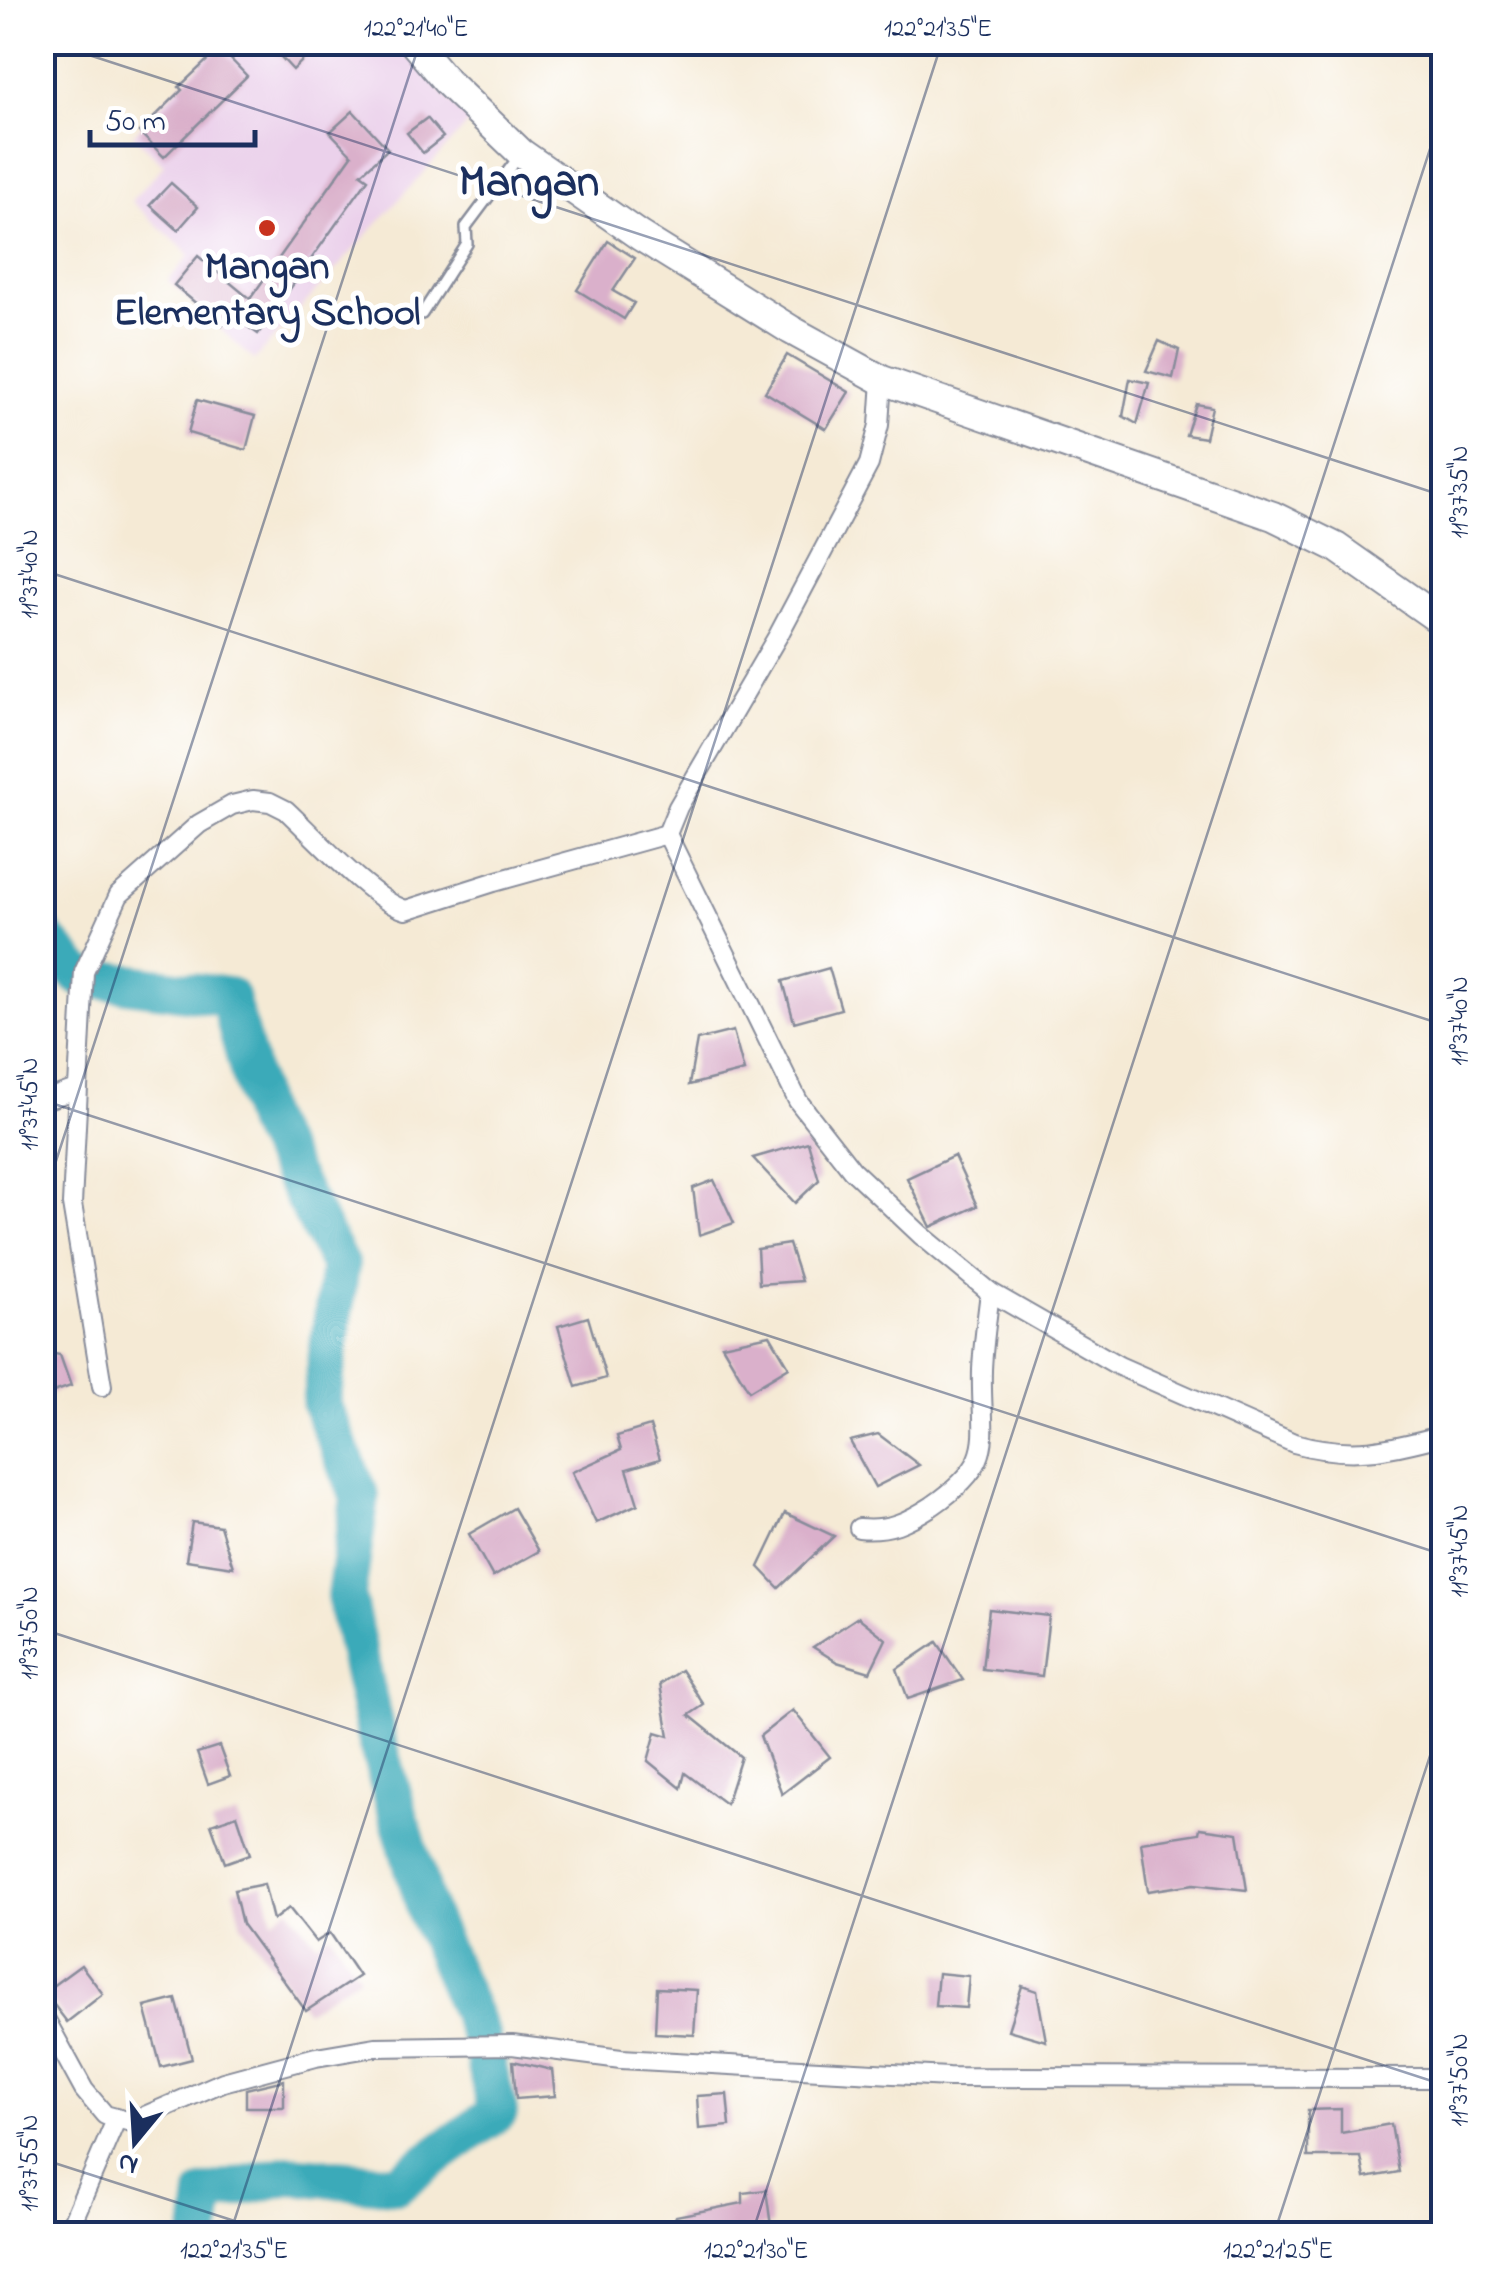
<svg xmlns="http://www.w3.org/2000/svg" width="1486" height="2277" viewBox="0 0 1486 2277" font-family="'Indie Flower',sans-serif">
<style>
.built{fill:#ebd1eb}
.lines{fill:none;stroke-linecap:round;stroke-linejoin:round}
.river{stroke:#3baab9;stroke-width:40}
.building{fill:#dab0cb}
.lane-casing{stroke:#888c9a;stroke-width:14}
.street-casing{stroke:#888c9a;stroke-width:22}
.secondary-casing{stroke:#888c9a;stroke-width:32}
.lane{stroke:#fff;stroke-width:9}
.street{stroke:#fff;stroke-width:18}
.secondary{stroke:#fff;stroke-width:28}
.ticks{fill:none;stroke:#1b2f5e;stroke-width:2.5;stroke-opacity:0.45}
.poi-dot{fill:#c8321e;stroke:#fff;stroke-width:4}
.labels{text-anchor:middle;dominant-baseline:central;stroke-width:10;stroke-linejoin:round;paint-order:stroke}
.poi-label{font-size:40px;font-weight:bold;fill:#1b2f5e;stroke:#fff}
.quarter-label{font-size:45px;font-weight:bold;fill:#1b2f5e;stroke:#fff}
.neatline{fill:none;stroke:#1b2f5e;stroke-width:4}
.ticks-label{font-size:25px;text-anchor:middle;fill:#1b2f5e}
</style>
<rect width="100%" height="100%" fill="#fff"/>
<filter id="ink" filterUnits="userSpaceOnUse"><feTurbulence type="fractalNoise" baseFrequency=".01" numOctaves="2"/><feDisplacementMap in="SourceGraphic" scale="20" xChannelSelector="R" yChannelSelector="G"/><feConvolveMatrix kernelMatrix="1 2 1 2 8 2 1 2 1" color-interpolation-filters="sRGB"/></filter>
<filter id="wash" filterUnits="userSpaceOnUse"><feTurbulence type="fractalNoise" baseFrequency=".0048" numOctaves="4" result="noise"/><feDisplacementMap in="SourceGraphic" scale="40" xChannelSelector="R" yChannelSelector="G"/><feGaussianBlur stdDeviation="2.25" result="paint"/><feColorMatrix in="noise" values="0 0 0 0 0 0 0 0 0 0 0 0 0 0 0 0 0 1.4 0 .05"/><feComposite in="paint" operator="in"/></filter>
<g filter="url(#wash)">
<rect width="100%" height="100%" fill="#f5ead5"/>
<!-- built -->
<path class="built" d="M219,43H398L469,122L254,360L168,281L190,255L131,201L164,165L133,135Z"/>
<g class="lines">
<!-- river -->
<g class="river">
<path d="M42,934L78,975"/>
<path d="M89,978L229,997L262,1118L340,1266L321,1404L360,1497L346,1596L376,1738L427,1913L481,2038"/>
<path d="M201,2234L206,2195L289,2175L397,2184L498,2112L483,2050"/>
</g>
</g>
<g id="blocks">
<!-- building -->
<g class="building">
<path d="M267,42H296L308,55L293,70Z"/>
<path d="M220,48L247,76L164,157L139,132L182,90L179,87Z"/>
<path d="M353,111L388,149L361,174L368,179L258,334L231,315L222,325L174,285L198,256L250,299L352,155L330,132Z"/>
<path d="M427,118L443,137L423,153L407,133Z"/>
<path d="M171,183L198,207L178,230L150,205Z"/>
<path d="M608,241L635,258L613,291L634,303L624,319L577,290Z"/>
<path d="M1159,341L1179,350L1173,378L1146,371Z"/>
<path d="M787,355L849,392L826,429L765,392Z"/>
<path d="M1130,379L1149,383L1137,424L1123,416Z"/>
<path d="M197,400L255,416L246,450L188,433Z"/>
<path d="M1196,404L1212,407L1205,438L1186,435Z"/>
<path d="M829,968L841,1009L794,1022L783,981Z"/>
<path d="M733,1031L744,1071L689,1085L697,1040Z"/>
<path d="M808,1142L819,1180L795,1203L753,1158Z"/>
<path d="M954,1156L977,1206L931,1227L907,1178Z"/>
<path d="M714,1180L734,1223L699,1235L693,1188Z"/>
<path d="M789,1244L801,1281L759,1284L757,1249Z"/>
<path d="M588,1317L606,1378L576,1387L558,1326Z"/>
<path d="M770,1335L789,1367L749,1391L722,1345Z"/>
<path d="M45,1352L60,1355L71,1386L42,1396Z"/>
<path d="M650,1426L660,1459L627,1469L638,1504L596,1523L572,1472L621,1450L617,1436Z"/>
<path d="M878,1434L919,1465L875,1487L850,1441Z"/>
<path d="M514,1508L539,1551L493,1577L469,1534Z"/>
<path d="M785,1513L834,1536L779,1588L759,1567Z"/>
<path d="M192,1522L220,1526L233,1567L186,1560Z"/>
<path d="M989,1609L1049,1616L1042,1676L982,1669Z"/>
<path d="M858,1617L886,1639L870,1672L837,1662L813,1647Z"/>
<path d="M937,1642L963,1680L908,1699L897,1669Z"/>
<path d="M681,1670L704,1705L689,1715L741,1757L726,1804L685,1773L681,1788L648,1761L656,1732L669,1736L660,1684Z"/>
<path d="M793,1710L830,1757L782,1794L760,1736Z"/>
<path d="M219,1746L230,1776L208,1784L197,1753Z"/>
<path d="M237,1815L250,1854L225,1863L211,1824Z"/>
<path d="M1200,1828L1238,1833L1247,1890L1194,1884L1148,1891L1141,1842L1199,1833Z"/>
<path d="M264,1884L273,1920L289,1908L316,1942L330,1933L359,1976L306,2011L242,1924L234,1890Z"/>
<path d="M81,1965L103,1994L67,2022L44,1992Z"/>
<path d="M938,1973L969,1976L966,2008L935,2006Z"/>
<path d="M1022,1986L1037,1991L1046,2041L1008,2030Z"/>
<path d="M657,1988L697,1990L694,2035L655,2033Z"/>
<path d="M176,1999L192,2059L161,2067L145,2007Z"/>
<path d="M513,2061L552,2070L555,2096L516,2099Z"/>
<path d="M284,2080V2107H246V2089Z"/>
<path d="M727,2094L730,2126L699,2129L697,2096Z"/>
<path d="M1341,2109V2133L1391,2124L1399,2172L1365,2178L1361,2157H1308V2110Z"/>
<path d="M766,2190L771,2226L743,2230V2234H669L676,2216L743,2203V2193Z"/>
</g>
</g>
</g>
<g filter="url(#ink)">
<use href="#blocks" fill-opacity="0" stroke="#888c9a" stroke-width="2.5"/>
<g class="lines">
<!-- lane casing -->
<g class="lane-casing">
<path id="lane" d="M422,314L467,244L466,227L520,155"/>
</g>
<!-- street casing -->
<g class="street-casing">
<g id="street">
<path d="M882,380L879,425L869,464L779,634L678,807L667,834L798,1101L852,1170L921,1235L990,1292L1119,1366L1294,1443C1351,1459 1388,1450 1444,1435"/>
<path d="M42,1101L76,1089"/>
<path d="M102,1386L72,1204L84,972L119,895L199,824L232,805L253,800L270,802L286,810C313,835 374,902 406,910L494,882L667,834"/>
<path d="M859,1528C889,1531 907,1522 932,1506C1000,1459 980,1441 982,1370C983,1344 987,1318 990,1292"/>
<path d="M42,2013L84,2090L105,2115L131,2122L223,2082L316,2057L375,2047L512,2045L621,2059L948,2077L1444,2078"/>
<path d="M67,2234L116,2120"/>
</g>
</g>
<!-- secondary casing -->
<g class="secondary-casing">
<path id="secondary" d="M413,42L447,82L521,153L640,236L791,330L882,380L1273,516L1336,547L1444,623"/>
</g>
<!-- lane -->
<use href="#lane" class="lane"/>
<!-- street -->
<use href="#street" class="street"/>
<!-- secondary -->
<use href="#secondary" class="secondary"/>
</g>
</g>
<!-- ticks -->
<path class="ticks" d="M49,42L1444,496M42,570L1444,1025M42,1100L1444,1555M42,1204L420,42M42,1629L1444,2085M42,2159L275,2234M230,2234L942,42M752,2234L1444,106M1274,2234L1444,1713"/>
<!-- markers -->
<circle class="poi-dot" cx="267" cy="228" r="10"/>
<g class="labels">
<!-- poi labels -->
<g class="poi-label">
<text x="267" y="268">Mangan<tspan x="267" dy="46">Elementary School</tspan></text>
</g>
<!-- quarter labels -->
<g class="quarter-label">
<text x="529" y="184">Mangan</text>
</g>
</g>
<!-- margin -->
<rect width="1486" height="2277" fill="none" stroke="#fff" stroke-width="110"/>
<!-- north arrow -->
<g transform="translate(135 2142) rotate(198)" stroke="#ffffff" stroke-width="8" paint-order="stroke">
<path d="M0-8L18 38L0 25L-18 38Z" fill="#1b2f5e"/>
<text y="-15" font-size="28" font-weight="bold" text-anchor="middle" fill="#1b2f5e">N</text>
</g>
<!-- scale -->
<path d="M90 130v15h165v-15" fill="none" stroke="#1b2f5e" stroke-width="5"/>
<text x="105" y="130" font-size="30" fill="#1b2f5e" stroke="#ffffff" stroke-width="8" paint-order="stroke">50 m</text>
<rect x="55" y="55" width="1376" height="2167" class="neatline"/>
<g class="ticks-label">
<text x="416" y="36">122°21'40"E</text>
<text x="938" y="36">122°21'35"E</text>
<text transform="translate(1458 492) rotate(-90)" y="9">11°37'35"N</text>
<text transform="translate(28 574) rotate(-90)" y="9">11°37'40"N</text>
<text transform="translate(1458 1021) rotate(-90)" y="9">11°37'40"N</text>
<text transform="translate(28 1104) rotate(-90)" y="9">11°37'45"N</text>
<text transform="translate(1458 1551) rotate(-90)" y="9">11°37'45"N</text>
<text transform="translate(28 1633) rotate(-90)" y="9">11°37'50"N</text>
<text transform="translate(1458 2080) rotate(-90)" y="9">11°37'50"N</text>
<text transform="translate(28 2163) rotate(-90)" y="9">11°37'55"N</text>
<text x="234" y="2258">122°21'35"E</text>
<text x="756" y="2258">122°21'30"E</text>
<text x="1278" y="2258">122°21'25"E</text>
</g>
</svg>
